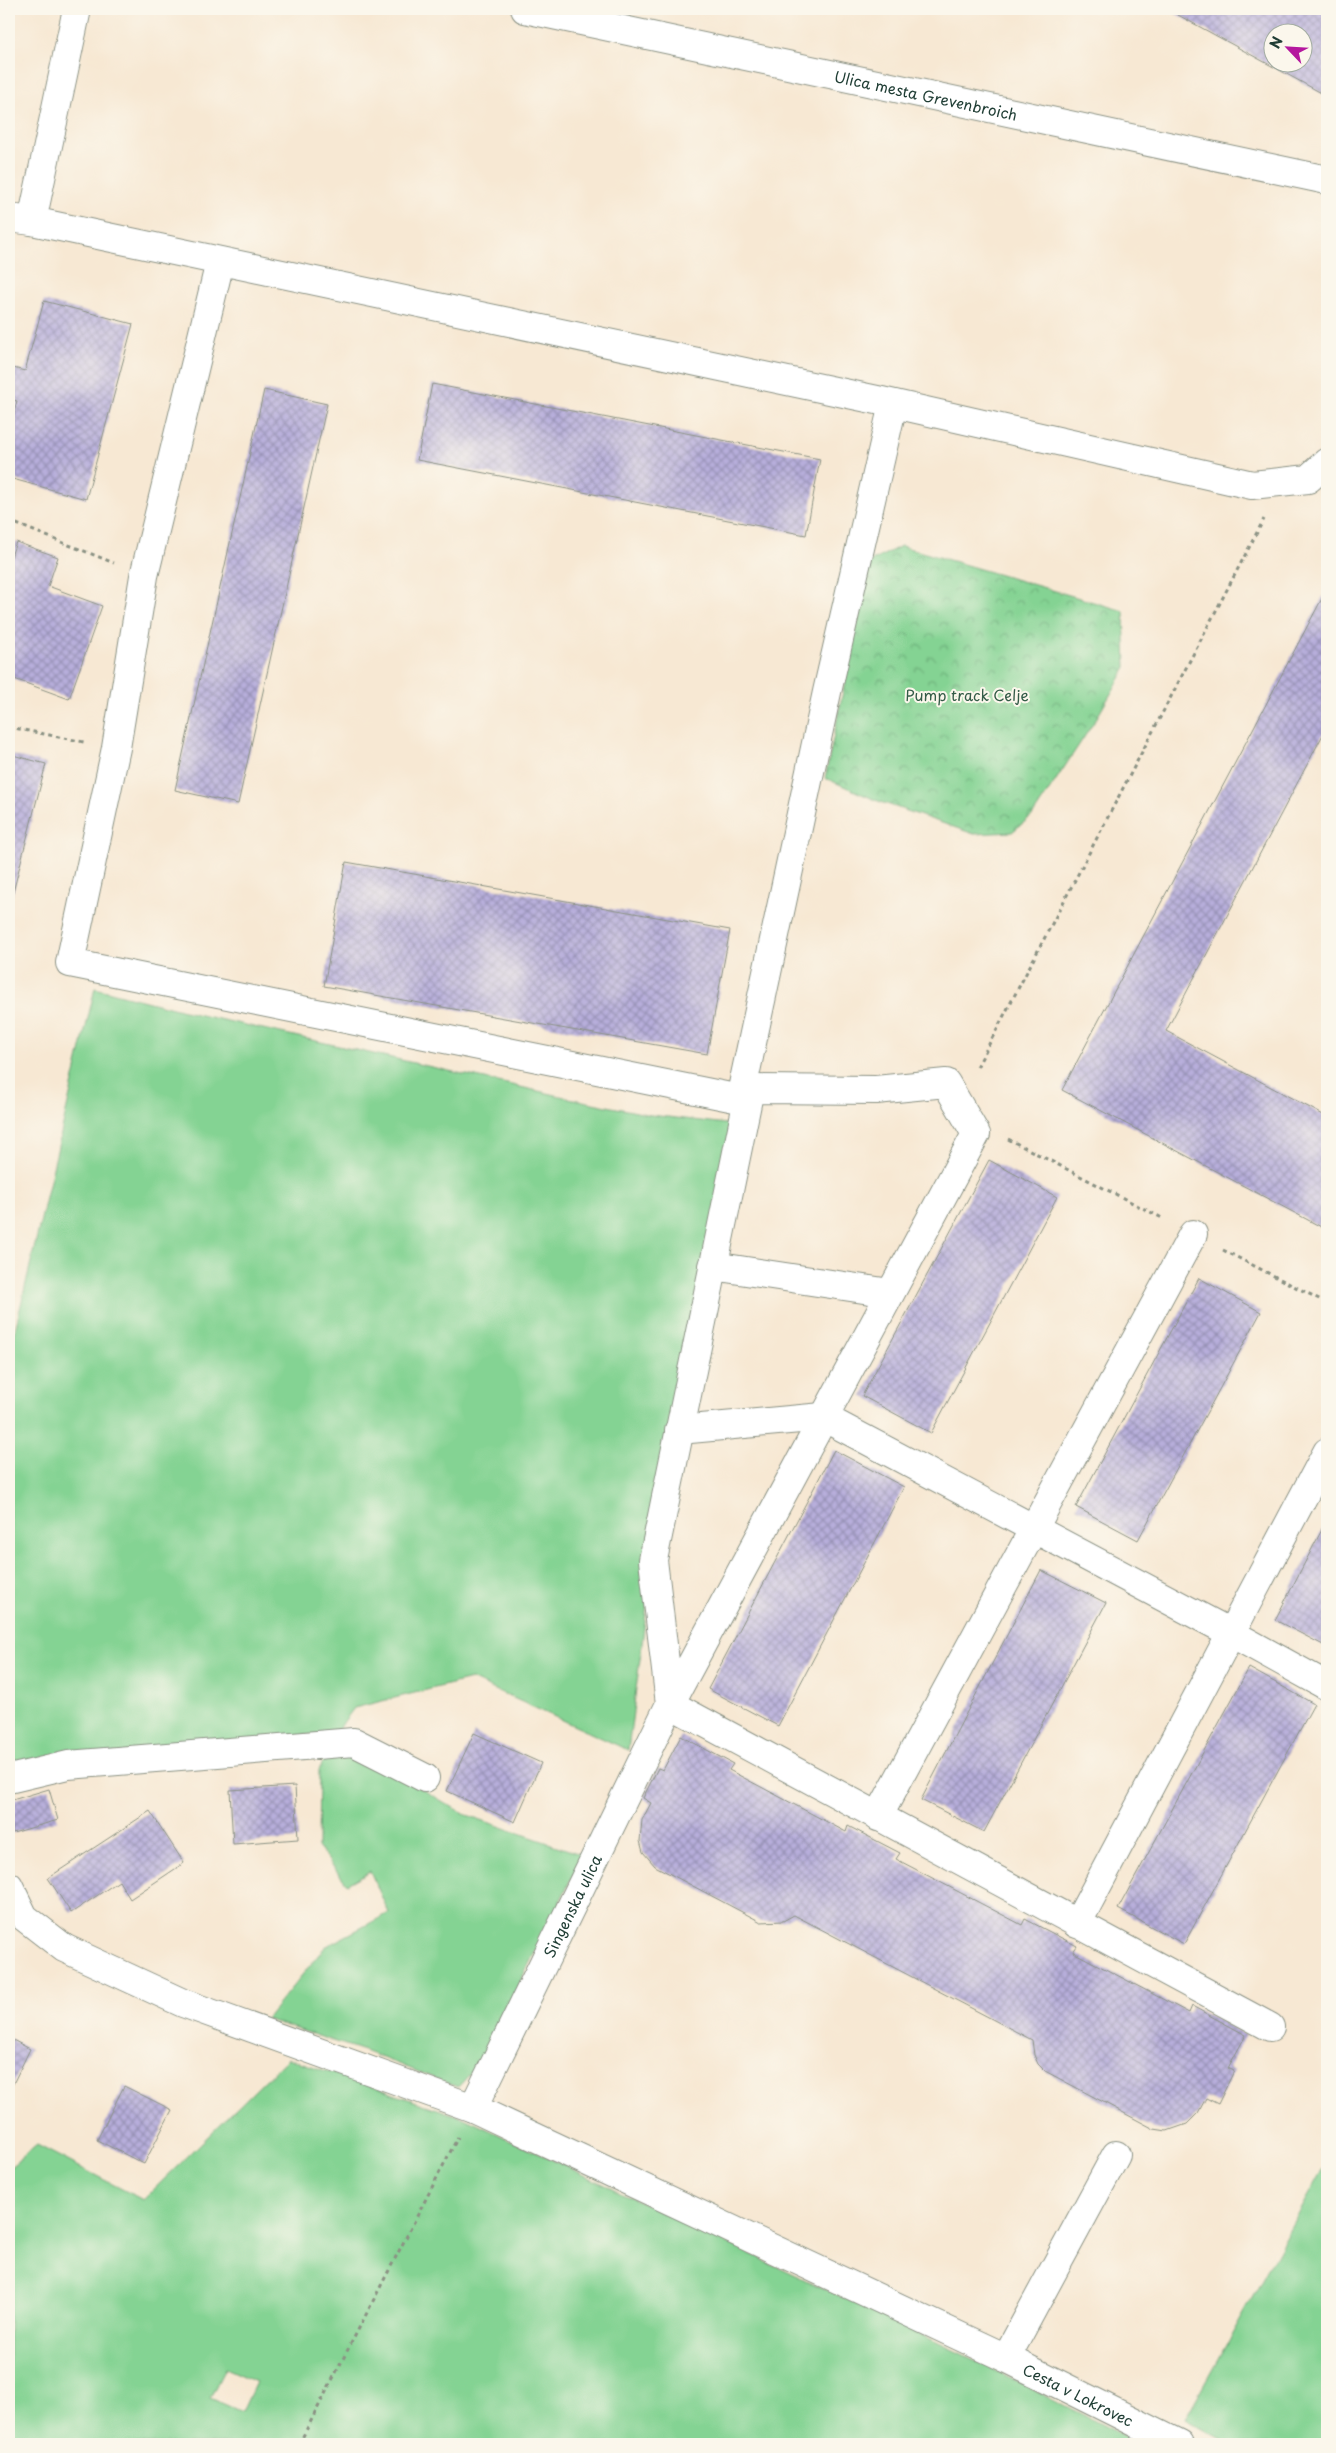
<svg xmlns="http://www.w3.org/2000/svg" width="1336" height="2453" viewBox="0 0 1336 2453" font-family="'Playpen Sans',sans-serif">
<style>
.green{fill:#84d393;stroke:#528864;fill-rule:evenodd}
.park{fill:url(#park-crowns);stroke:#528864}
.building{fill:url(#building-cross-hatch);fill-rule:evenodd}
.lines{fill:none;stroke-linecap:round;stroke-linejoin:round}
.minor-casing{stroke:#8b9284;stroke-width:30}
.path{stroke:#8b9284;stroke-width:3;stroke-dasharray:4 4;stroke-linecap:butt}
.minor{stroke:#fff;stroke-width:28}
.labels{text-anchor:middle;dominant-baseline:central;stroke-width:4;stroke-linejoin:round;paint-order:stroke}
.street-label{font-size:15px;fill:#1f3d34;stroke:#fbf7ec}
.park-label{font-size:15px;fill:#335b47;stroke:#fbf7ec}
</style>
<defs>
<pattern id="park-crowns" width="20" height="18" patternUnits="userSpaceOnUse" patternTransform="scale(1.25)"><rect width="20" height="18" fill="#84d393"/><path d="M2 6a3 3 0 1 1 6 0M12 15a3 3 0 1 1 6 0" fill="none" stroke="#6bac79"/></pattern>
<pattern id="building-cross-hatch" width="8" height="8" patternUnits="userSpaceOnUse" patternTransform="scale(1.25)"><rect width="8" height="8" fill="#b7aedb"/><path d="M0 0l8 8M0 8l8-8" fill="none" stroke="#948fb2"/></pattern>
</defs>
<rect width="100%" height="100%" fill="#fbf7ec"/>
<filter id="ink" filterUnits="userSpaceOnUse"><feTurbulence type="fractalNoise" baseFrequency=".02" numOctaves="2"/><feDisplacementMap in="SourceGraphic" scale="10" xChannelSelector="R" yChannelSelector="G"/><feConvolveMatrix kernelMatrix="1 2 1 2 8 2 1 2 1" color-interpolation-filters="sRGB"/></filter>
<filter id="wash" filterUnits="userSpaceOnUse"><feTurbulence type="fractalNoise" baseFrequency=".0096" numOctaves="4" result="noise"/><feDisplacementMap in="SourceGraphic" scale="20" xChannelSelector="R" yChannelSelector="G"/><feGaussianBlur stdDeviation="1.12" result="paint"/><feColorMatrix in="noise" values="0 0 0 0 0 0 0 0 0 0 0 0 0 0 0 0 0 1.4 0 .05"/><feComposite in="paint" operator="in"/></filter>
<g filter="url(#wash)">
<rect width="100%" height="100%" fill="#f7e8d3"/>
<!-- green -->
<g class="green">
<path d="M95,988L192,1013L578,1100L651,1115L743,1126L653,1560L628,1750L471,1679L354,1708L336,1732L9,1764V1356Z"/>
<path d="M359,1752L464,1814L583,1855L480,2063L458,2087L364,2051L266,2019L325,1947L389,1913L370,1871L347,1884L318,1847L319,1770L327,1755Z"/>
<path d="M288,2058L464,2118L985,2365L1140,2444H9V2168L37,2145L143,2200ZM225,2368L256,2382L242,2412L210,2398Z"/>
<path d="M1327,2163V2444H1230L1185,2419Z"/>
</g>
<!-- park -->
<path class="park" d="M901,546L1124,611L1126,668L1096,719L1033,815L1012,832L974,834L878,801L825,778L870,562Z"/>
<g id="blocks">
<!-- building -->
<g class="building">
<path d="M1167,9H1327V96ZM1274,32H1304V62H1274Z"/>
<path d="M44,301L133,324L86,499L9,478V431L17,401L9,399V367L25,371Z"/>
<path d="M432,384L820,459L806,535L417,460Z"/>
<path d="M264,390L327,404L238,804L175,790Z"/>
<path d="M16,542L58,557L48,586L102,606L69,699L9,677V562Z"/>
<path d="M1327,589V727L1166,1031L1327,1117V1230L1062,1090Z"/>
<path d="M9,754L46,764L9,908Z"/>
<path d="M346,862L730,930L707,1054L324,986Z"/>
<path d="M989,1160L1057,1197L931,1433L862,1396Z"/>
<path d="M1199,1278L1261,1312L1138,1540L1076,1507Z"/>
<path d="M834,1450L904,1487L778,1726L708,1689Z"/>
<path d="M1327,1520V1647L1275,1620Z"/>
<path d="M1041,1570L1106,1603L984,1832L921,1800Z"/>
<path d="M1249,1668L1314,1704L1184,1944L1118,1909Z"/>
<path d="M474,1733L541,1763L515,1822L447,1791Z"/>
<path d="M681,1736L733,1764L729,1770L846,1832L848,1826L900,1853L896,1859L1022,1925L1025,1919L1077,1946L1073,1952L1189,2013L1192,2006L1246,2035L1228,2068L1234,2071L1218,2104L1206,2098L1198,2113L1187,2124L1167,2131L1154,2129L1045,2071L1038,2064L1034,2055L1032,2040L794,1915L783,1921L761,1922L655,1866L643,1852L640,1841L642,1820L651,1803L643,1798L658,1768L663,1770Z"/>
<path d="M295,1786L298,1839L233,1844L230,1790Z"/>
<path d="M49,1789L58,1820L13,1833L9,1819V1801Z"/>
<path d="M150,1811L184,1863L130,1899L119,1881L71,1913L48,1878Z"/>
<path d="M9,2038L30,2049L9,2092Z"/>
<path d="M124,2086L172,2110L144,2164L97,2140Z"/>
</g>
</g>
</g>
<g filter="url(#ink)">
<use href="#blocks" fill-opacity="0" stroke="#8b9284" stroke-width="1"/>
<g class="lines">
<!-- minor casing -->
<g class="minor-casing">
<g id="minor">
<path d="M77,9L32,221L877,400L1252,485L1308,479L1327,462"/>
<path id="s1" d="M525,9L1327,180"/>
<path d="M9,218L32,221"/>
<path d="M220,262L144,576L116,748L70,963L740,1099L827,692L893,404"/>
<path d="M713,1266L890,1293"/>
<path d="M679,1430L823,1417L1231,1633L1327,1686"/>
<path d="M670,1704L1270,2027"/>
<path d="M9,1779L68,1765L354,1742L425,1778"/>
<path d="M878,1817L1193,1234"/>
<path d="M9,1886L24,1917L64,1948L183,2003L473,2108L1006,2358L1116,2155"/>
<path d="M1077,1924L1327,1452"/>
<path id="s2" d="M473,2108L670,1704L976,1134L946,1083L876,1090L750,1089L653,1560L670,1704"/>
<path id="s3" d="M1006,2358L1179,2444"/>
</g>
</g>
<!-- path -->
<g class="path">
<path d="M9,521L114,563"/>
<path d="M9,727L84,742"/>
<path d="M977,1067L1264,519"/>
<path d="M1008,1139L1162,1218"/>
<path d="M1223,1250L1327,1303"/>
<path d="M299,2444L458,2137"/>
</g>
<!-- minor -->
<use href="#minor" class="minor"/>
</g>
</g>
<g class="labels">
<!-- street labels -->
<g class="street-label">
<text stroke="none"><textPath href="#s1" startOffset="410">Ulica mesta Grevenbroich</textPath></text>
<text stroke="none"><textPath href="#s2" startOffset="225">Singenska ulica</textPath></text>
<text stroke="none"><textPath href="#s3" startOffset="81">Cesta v Lokrovec</textPath></text>
</g>
<!-- park labels -->
<g class="park-label">
<text x="967" y="694">Pump track Celje</text>
</g>
</g>
<!-- margin -->
<rect width="1336" height="2453" fill="none" stroke="#fbf7ec" stroke-width="30"/>
<!-- north arrow -->
<g transform="translate(1288 48) rotate(295)"><circle r="24" fill="#fbf7ec" stroke="#a3ada2"/>
<path d="M0-4L9 19L0 12L-9 19Z" fill="#b5179e"/>
<text y="-8" font-size="14" font-weight="bold" text-anchor="middle" fill="#1f3d34">N</text>
</g>
</svg>
